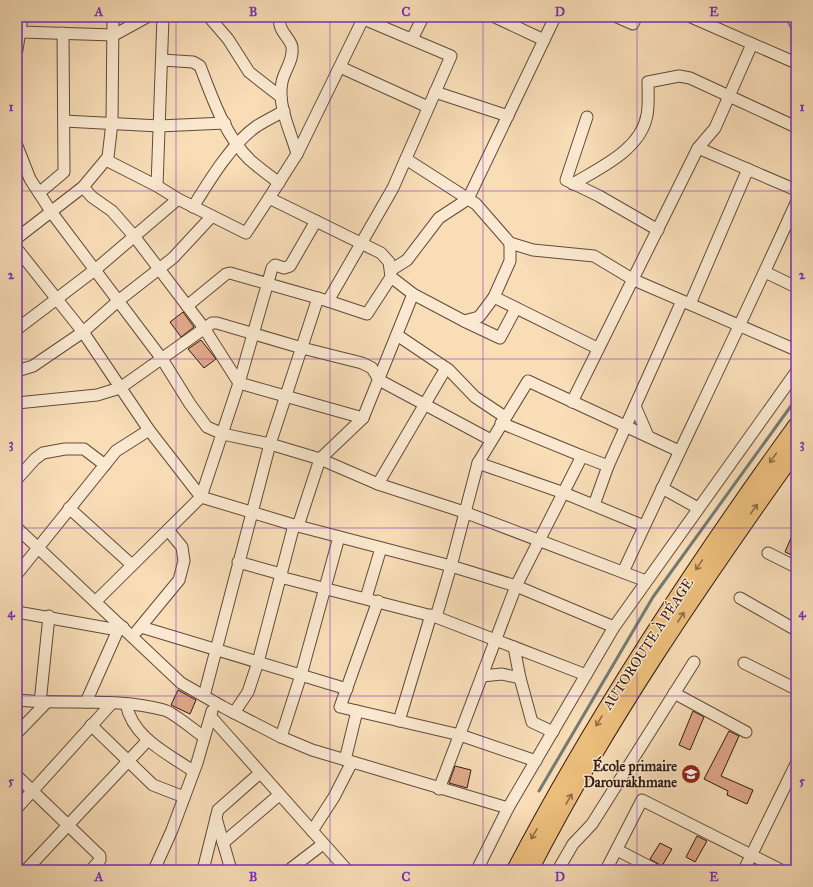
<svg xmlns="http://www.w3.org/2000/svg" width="813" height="887" viewBox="0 0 813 887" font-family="'IM FELL Great Primer',serif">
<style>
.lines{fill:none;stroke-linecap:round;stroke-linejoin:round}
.stream{stroke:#737a73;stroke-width:3}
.building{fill:#e1a98b;stroke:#301911}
.minor-casing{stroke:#624a3a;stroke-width:13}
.highway-casing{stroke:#301911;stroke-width:18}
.minor{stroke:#fae9d0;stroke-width:11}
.highway{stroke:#ecbe7c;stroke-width:16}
.oneway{stroke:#8e6c46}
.grid{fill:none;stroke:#7b2cbf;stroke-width:1;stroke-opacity:0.55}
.labels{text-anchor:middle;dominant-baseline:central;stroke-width:3;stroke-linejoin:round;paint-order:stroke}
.street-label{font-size:14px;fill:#301911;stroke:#fae9d0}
.poi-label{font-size:14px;font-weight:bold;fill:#301911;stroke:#fae9d0;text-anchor:end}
.neatline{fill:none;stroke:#7b2cbf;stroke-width:1.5}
.grid-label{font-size:13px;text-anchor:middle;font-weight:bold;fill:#7b2cbf}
</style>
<rect width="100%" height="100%" fill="#f8ddb7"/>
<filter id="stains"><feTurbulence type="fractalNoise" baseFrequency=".005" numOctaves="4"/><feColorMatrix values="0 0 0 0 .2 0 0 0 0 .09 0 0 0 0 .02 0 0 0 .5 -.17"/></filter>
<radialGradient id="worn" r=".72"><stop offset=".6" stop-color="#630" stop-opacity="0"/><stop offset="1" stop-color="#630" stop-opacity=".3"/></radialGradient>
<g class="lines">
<!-- stream -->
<path class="stream" d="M539,791L653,597L796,399"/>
</g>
<!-- building -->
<g class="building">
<path d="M183,312L194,327L181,337L170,322Z"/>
<path d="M201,340L216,359L204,368L188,349Z"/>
<path d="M796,526V557L785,552Z"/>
<path d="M178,690L196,700L190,714L171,705Z"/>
<path d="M693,711L704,717L690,750L679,745Z"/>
<path d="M729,731L739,736L721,776L753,790L747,804L727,795L728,791L704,779Z"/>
<path d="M455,766L471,770L467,788L449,783Z"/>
<path d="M697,836L707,841L695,862L686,857Z"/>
<path d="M660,843L672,849L662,866L650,859Z"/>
</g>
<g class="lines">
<!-- minor casing -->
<g class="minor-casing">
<g id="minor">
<path d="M163,17L157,186L178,199L246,233L269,198"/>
<path d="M209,17L228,39L249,72L281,97"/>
<path d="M280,17C277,31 290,37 292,47C294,60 284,71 282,82C277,106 291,132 297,154"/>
<path d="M364,17L297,154L269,198L381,253L389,262L391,277L413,294L464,321L479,317L494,297L597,348"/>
<path d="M495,17L544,40"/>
<path d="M617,17L633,24L636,17"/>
<path d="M691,17L796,63"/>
<path d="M792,17L796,25"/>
<path d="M20,32L114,35L147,17"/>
<path d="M412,39L423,17"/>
<path d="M17,50L22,17"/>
<path d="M162,60L193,62L200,66C212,97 225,136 250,160C259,168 269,175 279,183"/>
<path d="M340,67L428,107"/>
<path d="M435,92L508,116"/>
<path d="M587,117L566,180L599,196L658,230"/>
<path d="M64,121L159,126L225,123"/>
<path d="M17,146L30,179L52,213L162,359L190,404L207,427L223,434L270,444L320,459L378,484L464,512L646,581"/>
<path d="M698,148L796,190"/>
<path d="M406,159L476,204L510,243L533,250L594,256L634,280L796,350"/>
<path d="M106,160L157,186"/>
<path d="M573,184C599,168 641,150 647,115C649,105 648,92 648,82L679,76L690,78L796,127"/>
<path d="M83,187L92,197L112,211L134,236L204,328L239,383L363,418"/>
<path d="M39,193L64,172L63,33"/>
<path d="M193,207C209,181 232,143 257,126C265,121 275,116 284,111"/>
<path d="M17,238L83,187L108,157L112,123L113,17"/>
<path d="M17,249L83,332L149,430L201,497L294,525L451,566L516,586L614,627"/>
<path d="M391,270L407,260L439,218L468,199L555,17"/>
<path d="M765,272L796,287"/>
<path d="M494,297L510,261V243"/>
<path d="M328,301L393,188L451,56L359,17"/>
<path d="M690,304L748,169"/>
<path d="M187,306L226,274L230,273L328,301L367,314L391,277"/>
<path d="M464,321L500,338L516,308"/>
<path d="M17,329L96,269L178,199"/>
<path d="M397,335L449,370L475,397L505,417"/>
<path d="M17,371L33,366L83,332L118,301L173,258L212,216"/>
<path d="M572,402L698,148L715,128L752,44"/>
<path d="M17,403L97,395L120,388L212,323H217L302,348L362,363L372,368L379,380L491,440"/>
<path d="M635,406L648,436"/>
<path d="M501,423L582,456"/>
<path d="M478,463L564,493L644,526"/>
<path d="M608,466L682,301"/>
<path d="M17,479L35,459L43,453L65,449H84L105,465"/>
<path d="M378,484L446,368"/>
<path d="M662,488L698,508"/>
<path d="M69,508L132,565"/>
<path d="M298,526L320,459L363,418L413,294"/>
<path d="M17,528L181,683L223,707L281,737L312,750L508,808"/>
<path d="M768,553L796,567"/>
<path d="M238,562L281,574"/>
<path d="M623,572C680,449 740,327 796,203"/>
<path d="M17,574L116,451L149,430"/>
<path d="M280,577L436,617L586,675"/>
<path d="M366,598L381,548"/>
<path d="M740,598L796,630"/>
<path d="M96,601L201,497L239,383L272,268L275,265L284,268L290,266L316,221"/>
<path d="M378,601L340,707L460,735L536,761"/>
<path d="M17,612L118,630"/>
<path d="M436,617L451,566L478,463L528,381L679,451"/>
<path d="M141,627L347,689"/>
<path d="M137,631L179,580L184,561L182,547L168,530"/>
<path d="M514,647L520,678L532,722L553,732"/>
<path d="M744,663L796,689"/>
<path d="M482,676L502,674L520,678"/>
<path d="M674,693L746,732"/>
<path d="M204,696L270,444L318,298"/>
<path d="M17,700C65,705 116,697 164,710C173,712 195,731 204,737"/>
<path d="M86,702L118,630L123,627"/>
<path d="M40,703L49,616"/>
<path d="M126,704C133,738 167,753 193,771"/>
<path d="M234,713L248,692L258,662L294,525"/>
<path d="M211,717L347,870"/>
<path d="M399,721L431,615"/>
<path d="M91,725L153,785L184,797"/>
<path d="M17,733L46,703"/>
<path d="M281,737L301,675L339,537"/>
<path d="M345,760L357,711"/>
<path d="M17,776L100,856V860L91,870"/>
<path d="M439,789L516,586L582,456L608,466L594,505"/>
<path d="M17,808L112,703"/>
<path d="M312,831L334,797L352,762"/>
<path d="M223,843L279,795"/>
<path d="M617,850L656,870"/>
<path d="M26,870L148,740"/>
<path d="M154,870L172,830L197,763L212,711"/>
<path d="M203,870L216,818"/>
<path d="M231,870L216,818L218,810L260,773"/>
<path d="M289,870L323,844"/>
<path d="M477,870L508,808L614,627L796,372"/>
<path d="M558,870L573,844L592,824L694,662"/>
<path d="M606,870L642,800L781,870"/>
<path d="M744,870L796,764"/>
</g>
</g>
<!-- highway casing -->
<g class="highway-casing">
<g id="highway">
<path d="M515,870C596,715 693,568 796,426"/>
<path d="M530,870C605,723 700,585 796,450"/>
</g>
</g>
<!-- minor -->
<use href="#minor" class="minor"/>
<!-- highway -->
<use href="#highway" class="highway"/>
</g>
<!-- one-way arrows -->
<defs><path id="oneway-shaft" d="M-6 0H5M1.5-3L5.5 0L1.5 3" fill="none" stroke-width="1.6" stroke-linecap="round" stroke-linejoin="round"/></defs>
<g class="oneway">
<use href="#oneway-shaft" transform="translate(773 458) rotate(125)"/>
<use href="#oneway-shaft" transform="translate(754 509) rotate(-54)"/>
<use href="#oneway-shaft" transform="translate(699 565) rotate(124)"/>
<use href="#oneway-shaft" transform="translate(681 617) rotate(-57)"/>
<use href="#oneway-shaft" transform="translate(599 721) rotate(121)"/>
<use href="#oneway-shaft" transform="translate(569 799) rotate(-60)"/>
<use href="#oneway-shaft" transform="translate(534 834) rotate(120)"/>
</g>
<!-- grid -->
<path class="grid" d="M176,17V870M330,17V870M483,17V870M637,17V870M17,191H796M17,359H796M17,528H796M17,696H796"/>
<!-- icons -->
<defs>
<g id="school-disc" transform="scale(1)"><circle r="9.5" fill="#8f2418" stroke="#fae9d0"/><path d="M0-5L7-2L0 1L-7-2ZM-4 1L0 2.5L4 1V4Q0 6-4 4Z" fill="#fff"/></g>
</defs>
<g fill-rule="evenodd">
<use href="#school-disc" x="691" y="774"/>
</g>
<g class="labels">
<!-- street labels -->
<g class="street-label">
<text transform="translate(648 644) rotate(-57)">AUTOROUTE À PÉAGE</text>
</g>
<!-- poi labels -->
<g class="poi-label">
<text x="677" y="766">École primaire<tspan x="677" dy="16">Darourakhmane</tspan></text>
</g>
</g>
<!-- margin -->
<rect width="813" height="887" fill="none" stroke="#f8ddb7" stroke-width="44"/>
<rect x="22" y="22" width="769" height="843" class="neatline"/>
<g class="grid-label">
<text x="99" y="16">A</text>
<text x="253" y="16">B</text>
<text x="406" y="16">C</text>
<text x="560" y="16">D</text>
<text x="714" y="16">E</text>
<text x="11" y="111">1</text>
<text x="802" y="111">1</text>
<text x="11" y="279">2</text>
<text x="802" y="279">2</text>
<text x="11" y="448">3</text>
<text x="802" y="448">3</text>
<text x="11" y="617">4</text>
<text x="802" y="617">4</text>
<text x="11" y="785">5</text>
<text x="802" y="785">5</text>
<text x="99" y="881">A</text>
<text x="253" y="881">B</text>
<text x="406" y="881">C</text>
<text x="560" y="881">D</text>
<text x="714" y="881">E</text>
</g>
<rect width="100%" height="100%" filter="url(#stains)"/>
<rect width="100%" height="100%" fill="url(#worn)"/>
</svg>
